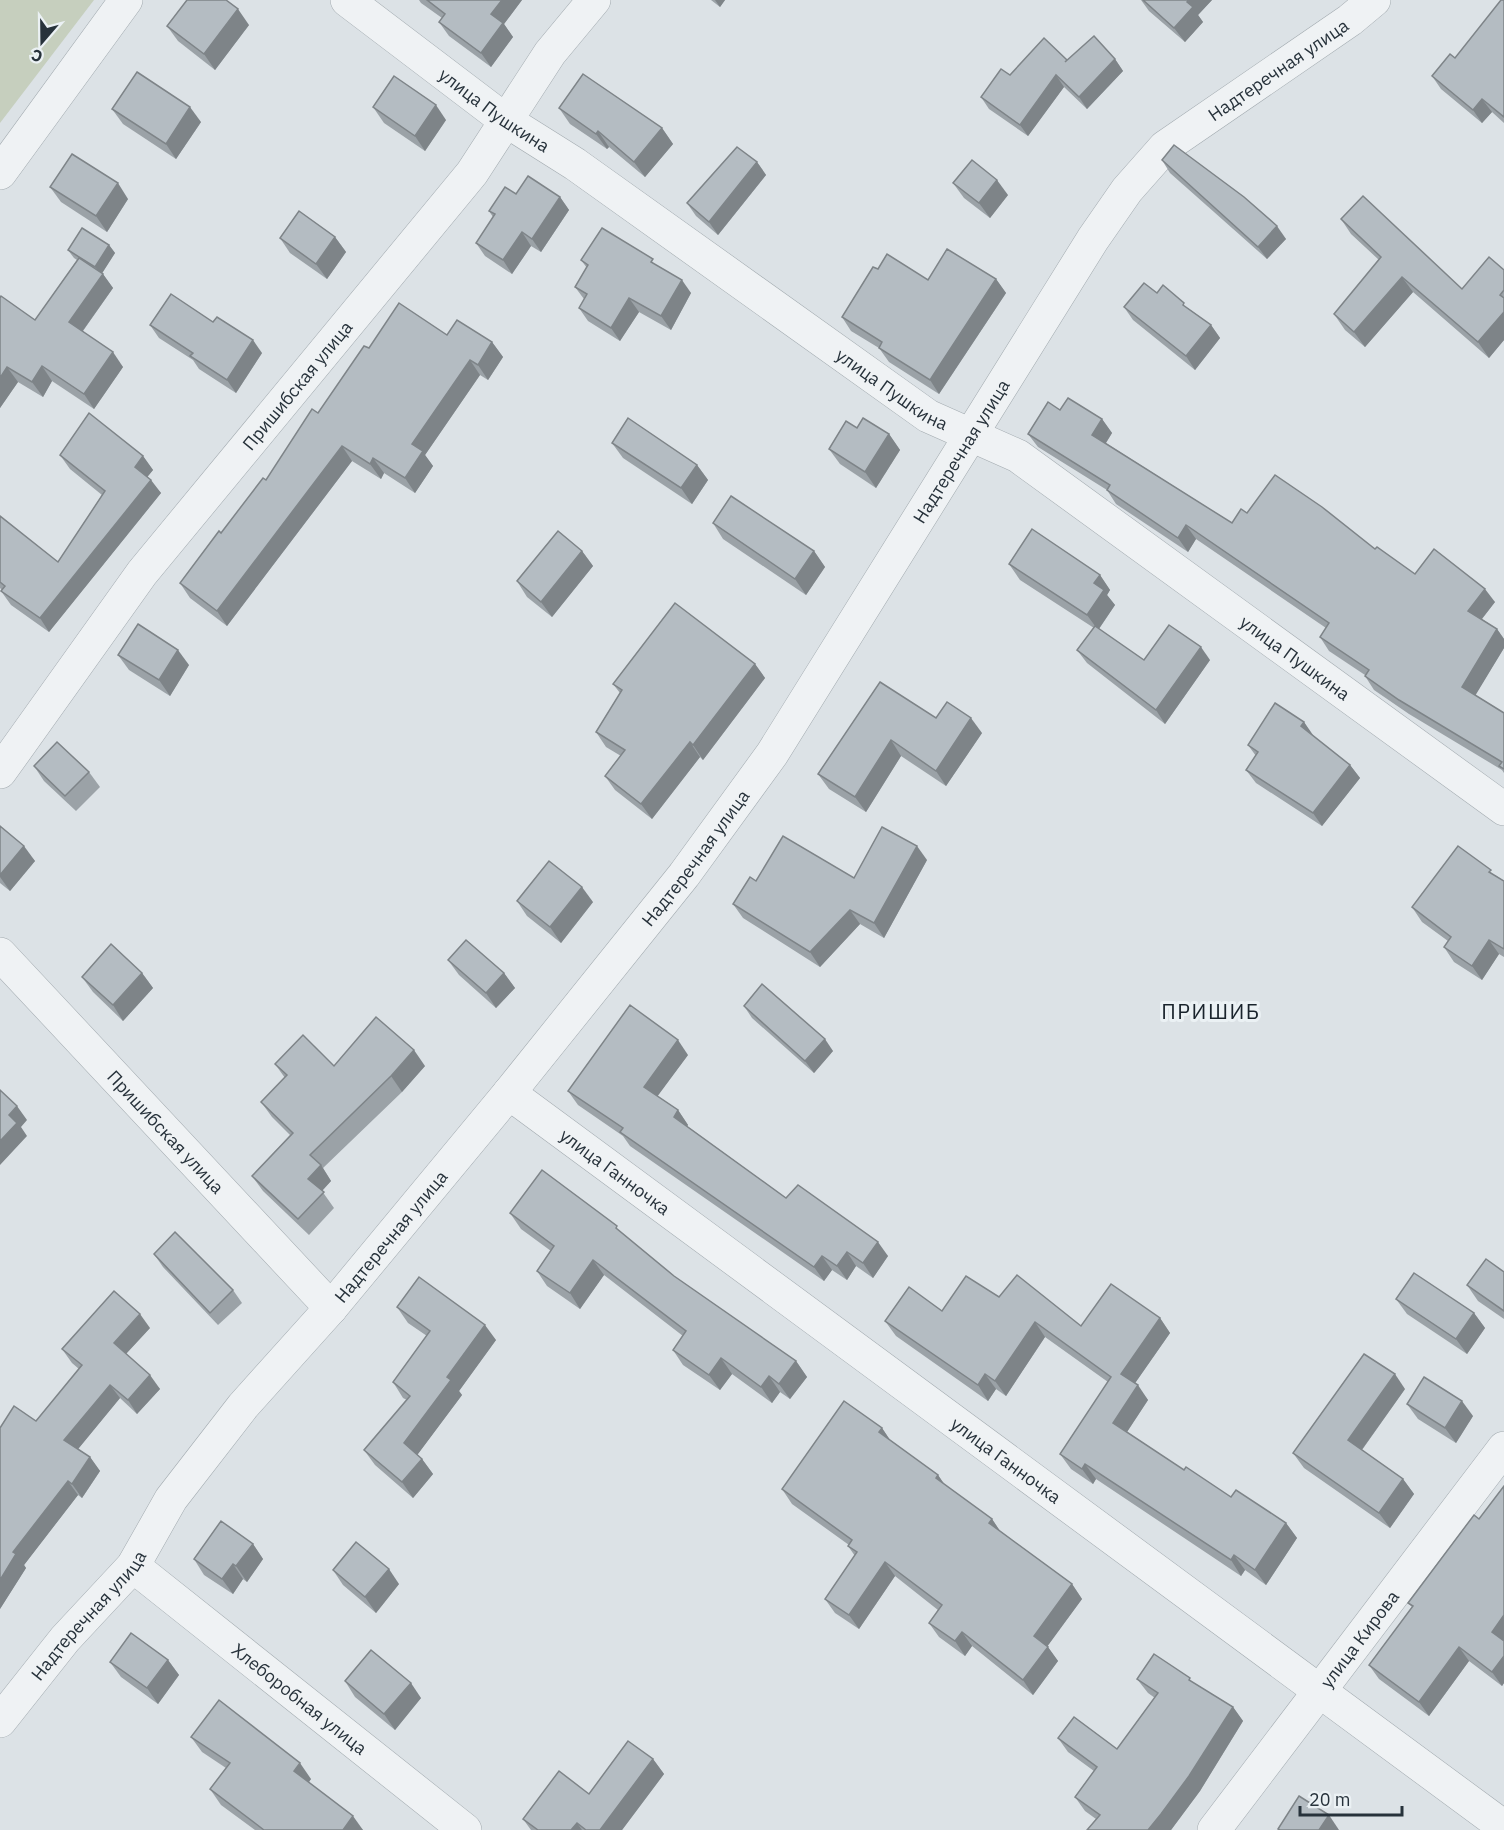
<svg xmlns="http://www.w3.org/2000/svg" width="1504" height="1830" viewBox="0 0 1504 1830" font-family="'IBM Plex Sans',sans-serif">
<style>
.green{fill:#c6cfbe}
.lines{fill:none;stroke-linecap:round;stroke-linejoin:round}
.minor-casing{stroke:#a2aaaf;stroke-width:34}
.minor{stroke:#eff2f4;stroke-width:33}
.wall{fill:#9ba2a7}
.shaded-wall{fill:#7e8488}
.building{fill:#b4bcc2;stroke:#7e8488;stroke-width:1.5}
.labels{text-anchor:middle;dominant-baseline:central;stroke-width:6;stroke-linejoin:round;paint-order:stroke}
.street-label{font-size:18px;fill:#27323b;stroke:#ebf1f4}
.quarter-label{font-size:21px;letter-spacing:1.5px;fill:#19232c;stroke:#ebf1f4}
</style>
<rect width="100%" height="100%" fill="#dce2e6"/>
<!-- green -->
<path class="green" d="M0,0H94L0,123Z"/>
<g class="lines">
<!-- minor casing -->
<g class="minor-casing">
<g id="minor">
<path id="s1" d="M347,0L505,120L575,164L928,416L1018,456L1504,809"/>
<path d="M0,173L126,0"/>
<path id="s2" d="M0,772L142,573L472,173L550,53L594,0"/>
<path id="s3" d="M0,954L331,1308"/>
<path id="s4" d="M509,1093L1504,1827"/>
<path id="s5" d="M133,1566L465,1830"/>
<path id="s6" d="M0,1721L65,1639L133,1566L171,1499L243,1406L331,1308L509,1093L684,875L772,754L1093,239L1127,190L1165,147L1350,20L1374,0"/>
<path id="s7" d="M1214,1830L1504,1448"/>
</g>
</g>
<!-- minor -->
<use href="#minor" class="minor"/>
</g>
<!-- wall -->
<g class="wall">
<path d="M419,0H522L504,24L513,37L491,67L449,36L439,22L442,18L421,3Z"/>
<path d="M711,0H725L720,7Z"/>
<path d="M1141,0H1212L1198,15L1203,22L1185,42L1149,11Z"/>
<path d="M1504,0V123L1492,112L1482,123L1441,89L1432,76L1455,58Z"/>
<path d="M249,25L215,70L178,41L167,26Z"/>
<path d="M1115,59L1123,71L1087,109L1064,87L1028,136L989,109L981,97L1010,75L1067,60Z"/>
<path d="M373,107L446,120L425,151L384,123Z"/>
<path d="M559,108L662,128L673,144L645,177L609,147L607,149L570,124Z"/>
<path d="M112,109L201,122L176,159L123,124Z"/>
<path d="M1162,160L1286,239L1267,259L1170,173Z"/>
<path d="M757,162L766,175L718,235L696,216L687,203Z"/>
<path d="M953,183L1008,195L990,218L964,198Z"/>
<path d="M50,187L128,199L107,232L61,202Z"/>
<path d="M516,194L560,197L569,210L541,252L531,246L512,274L485,256L476,243L493,217L489,211Z"/>
<path d="M1341,219L1462,289L1504,270V340L1489,358L1413,292L1365,347L1345,330L1334,314L1379,260L1351,234Z"/>
<path d="M335,237L346,252L327,279L290,253L280,238Z"/>
<path d="M109,245L115,253L102,273L113,288L83,331L123,367L94,409L52,381L43,397L18,382L0,408V298L35,320L77,260L74,258L68,250Z"/>
<path d="M581,260L658,266L691,293L671,330L639,312L620,341L588,321L579,308L584,299L575,287L587,268Z"/>
<path d="M878,269L928,280L996,279L1006,293L939,394L889,362L879,348L851,331L842,317Z"/>
<path d="M1157,293L1189,309L1211,325L1220,338L1195,370L1133,320L1124,307Z"/>
<path d="M150,325L262,353L236,393L199,369L193,360L159,338Z"/>
<path d="M447,335L492,342L503,357L488,380L480,375L425,455L433,466L415,493L384,473L381,479L352,461L227,626L190,598L180,583L266,480L369,348Z"/>
<path d="M1060,410L1102,419L1112,433L1106,443L1232,523L1247,513L1375,549L1415,574L1495,602L1482,619L1497,629L1504,639V648L1475,695L1504,713V773L1502,770L1409,714L1374,690L1365,676V675L1329,651L1320,637L1326,628L1196,539L1188,552L1116,504L1107,490L1038,447L1028,434Z"/>
<path d="M857,428L889,434L900,450L876,488L840,464L829,449Z"/>
<path d="M612,443L697,465L708,480L692,504L623,458Z"/>
<path d="M60,455L143,456L153,470L147,477L161,493L49,632L11,605L1,591L2,590L0,588V516L58,562L102,495L70,469Z"/>
<path d="M713,523L814,551L825,567L806,595L723,539Z"/>
<path d="M582,551L593,566L552,617L527,597L517,581Z"/>
<path d="M1009,564L1100,575L1110,590L1107,595L1115,605L1099,629L1144,660H1210L1165,724L1087,663L1077,650L1094,628L1020,580Z"/>
<path d="M118,655L189,665L170,696L129,670Z"/>
<path d="M755,664L765,678L703,760L700,757L652,819L615,790L605,776L621,756L606,747L596,732L620,693L613,684Z"/>
<path d="M936,718L982,733L946,786L901,756L866,812L829,789L818,774Z"/>
<path d="M1304,722L1312,735L1350,765L1360,778L1322,826L1256,783L1246,770L1256,756L1248,745Z"/>
<path d="M34,766L89,772L100,787L76,811L44,781Z"/>
<path d="M0,826L35,861L10,891L0,883Z"/>
<path d="M927,860L884,938L860,924L820,967L743,918L733,904L756,881L854,878Z"/>
<path d="M1495,875L1504,881V957L1499,954L1482,980L1454,962L1444,947L1448,941L1422,922L1412,907Z"/>
<path d="M517,901L593,902L561,943L527,916Z"/>
<path d="M448,960L504,973L515,988L496,1008L459,975Z"/>
<path d="M142,973L153,988L123,1021L93,992L82,977Z"/>
<path d="M744,1006L833,1051L814,1073L752,1018Z"/>
<path d="M688,1055L657,1096L678,1110L688,1125L687,1126L786,1198L888,1256L873,1278L856,1266L847,1280L832,1270L824,1281L630,1146L623,1136L578,1105L568,1091Z"/>
<path d="M275,1064L334,1066H425L402,1092L323,1168L331,1181L322,1191L334,1208L309,1235L263,1191L252,1176L290,1135L272,1117L261,1102L285,1078Z"/>
<path d="M510,1213L622,1233L674,1276L796,1361L807,1377L790,1399L780,1392L772,1403L732,1374L720,1390L683,1365L673,1350L683,1336L604,1275L580,1309L547,1286L537,1271L551,1251L521,1229Z"/>
<path d="M154,1254L233,1290L242,1303L218,1325L163,1267Z"/>
<path d="M1504,1272V1319L1478,1301L1467,1285Z"/>
<path d="M999,1297L1081,1326L1160,1318L1170,1333L1135,1383L1148,1400L1127,1432L1184,1470L1231,1497L1286,1523L1297,1538L1266,1585L1245,1570L1241,1576L1096,1479L1093,1484L1071,1469L1060,1454L1108,1382L1045,1337L1006,1396L996,1389L988,1401L896,1336L885,1321L942,1311Z"/>
<path d="M1396,1299L1474,1313L1485,1328L1467,1354L1407,1314Z"/>
<path d="M397,1307L496,1340L459,1391L462,1395L417,1455L422,1459L433,1474L413,1498L375,1465L364,1450L407,1400L403,1398L393,1382L427,1336L408,1323Z"/>
<path d="M150,1328L126,1354L160,1389L137,1414L120,1398L78,1449L90,1457L100,1471L82,1498L78,1495L24,1565L26,1568L0,1609L36,1421L79,1369L72,1363L62,1349Z"/>
<path d="M1405,1389L1362,1450L1403,1479L1414,1494L1390,1528L1304,1468L1293,1453Z"/>
<path d="M1407,1404L1473,1416L1456,1443L1418,1419Z"/>
<path d="M882,1428L890,1440L938,1475L945,1485L992,1519L1000,1531L1072,1584L1082,1599L1047,1646L1058,1661L1033,1695L972,1646L965,1656L939,1637L929,1623L938,1610L895,1576L859,1629L835,1613L825,1599L855,1556L848,1546L849,1545L792,1504L782,1489Z"/>
<path d="M1504,1486V1683L1502,1686L1469,1661L1429,1716L1379,1679L1369,1665L1412,1607L1408,1603L1479,1519Z"/>
<path d="M253,1544L263,1559L247,1582L243,1579L233,1594L204,1575L194,1559Z"/>
<path d="M333,1570L399,1584L376,1613L343,1585Z"/>
<path d="M168,1660L179,1675L158,1704L121,1677L110,1662Z"/>
<path d="M1137,1679L1194,1683L1233,1707L1243,1721L1200,1791L1171,1830H1087L1096,1819L1085,1811L1075,1797L1094,1771L1068,1752L1058,1738L1117,1749L1155,1698L1148,1693Z"/>
<path d="M345,1681L421,1698L395,1730L355,1697Z"/>
<path d="M191,1737L311,1779L309,1782L363,1830H255L221,1805L210,1789L226,1768L202,1752Z"/>
<path d="M653,1759L664,1774L622,1830H531L523,1819L589,1794Z"/>
</g>
<!-- shaded-wall -->
<g class="shaded-wall">
<path d="M502,0H522L504,24L513,37L491,67L481,53L491,14Z"/>
<path d="M715,0H725L720,7Z"/>
<path d="M1189,0H1212L1198,15L1203,22L1185,42L1174,28Z"/>
<path d="M238,9L249,25L215,70L204,54Z"/>
<path d="M1115,59L1123,71L1087,109L1079,97Z"/>
<path d="M1056,75L1064,87L1028,136L1020,125Z"/>
<path d="M1482,99L1492,112L1482,123L1473,110Z"/>
<path d="M436,105L446,120L425,151L415,136Z"/>
<path d="M190,107L201,122L176,159L166,144Z"/>
<path d="M662,128L673,144L645,177L634,162Z"/>
<path d="M598,131L609,147L607,149L596,134Z"/>
<path d="M757,162L766,175L718,235L709,222Z"/>
<path d="M997,180L1008,195L990,218L979,203Z"/>
<path d="M118,183L128,199L107,232L96,216Z"/>
<path d="M560,197L569,210L541,252L532,239Z"/>
<path d="M1277,226L1286,239L1267,259L1258,247Z"/>
<path d="M522,232L531,246L512,274L503,260Z"/>
<path d="M335,237L346,252L327,279L316,264Z"/>
<path d="M109,245L115,253L101,275L95,267Z"/>
<path d="M103,274L113,288L79,336L69,322Z"/>
<path d="M1402,277L1413,292L1365,347L1354,332Z"/>
<path d="M996,279L1006,293L939,394L930,380Z"/>
<path d="M682,280L691,293L671,330L661,316Z"/>
<path d="M629,298L639,312L620,341L611,328Z"/>
<path d="M1504,312V340L1489,358L1478,342Z"/>
<path d="M1211,325L1220,338L1195,370L1186,356Z"/>
<path d="M253,340L262,353L236,393L227,380Z"/>
<path d="M492,342L503,357L488,380L478,365Z"/>
<path d="M113,352L123,367L94,409L84,394Z"/>
<path d="M470,360L480,375L425,455L433,466L415,493L405,478L412,444Z"/>
<path d="M42,366L52,381L43,397L32,382Z"/>
<path d="M7,367L18,382L0,408V378Z"/>
<path d="M1102,419L1112,433L1102,449L1092,435Z"/>
<path d="M889,434L900,450L876,488L865,472Z"/>
<path d="M342,446L352,461L227,626L217,611Z"/>
<path d="M143,456L153,470L144,481L135,467Z"/>
<path d="M373,458L384,473L381,479L370,464Z"/>
<path d="M697,465L708,480L692,504L681,488Z"/>
<path d="M151,480L161,493L49,632L40,618Z"/>
<path d="M1186,525L1196,539L1188,552L1178,538Z"/>
<path d="M582,551L593,566L552,617L541,602Z"/>
<path d="M814,551L825,567L806,595L795,579Z"/>
<path d="M1100,575L1110,590L1107,595L1115,605L1098,630L1087,615L1094,583Z"/>
<path d="M1485,589L1495,602L1477,625L1468,611Z"/>
<path d="M1497,629L1504,639V648L1472,701L1462,687Z"/>
<path d="M1201,647L1210,660L1165,724L1156,710Z"/>
<path d="M178,650L189,665L170,696L159,680Z"/>
<path d="M755,664L765,678L703,760L693,745Z"/>
<path d="M971,718L982,733L946,786L936,771Z"/>
<path d="M1304,722L1313,735L1301,726Z"/>
<path d="M891,740L901,756L866,812L855,797Z"/>
<path d="M690,742L700,757L652,819L641,804Z"/>
<path d="M1350,765L1360,778L1322,826L1313,813Z"/>
<path d="M24,846L35,861L10,891L0,877V875Z"/>
<path d="M917,846L927,860L884,938L874,923Z"/>
<path d="M582,887L593,902L561,943L550,927Z"/>
<path d="M850,910L860,924L820,967L810,952Z"/>
<path d="M1489,940L1499,954L1482,980L1472,966Z"/>
<path d="M142,973L153,988L123,1021L113,1005Z"/>
<path d="M504,973L515,988L496,1008L486,993Z"/>
<path d="M825,1039L833,1051L814,1073L805,1061Z"/>
<path d="M678,1040L688,1055L654,1101L644,1087Z"/>
<path d="M414,1050L425,1066L402,1092L391,1076Z"/>
<path d="M17,1106L27,1120L21,1127L27,1136L0,1165V1141L9,1115Z"/>
<path d="M678,1110L688,1125L684,1131L674,1117Z"/>
<path d="M321,1165L331,1181L319,1194L308,1179Z"/>
<path d="M878,1242L888,1256L873,1278L863,1263Z"/>
<path d="M847,1252L856,1266L847,1280L837,1266Z"/>
<path d="M822,1256L832,1270L824,1281L814,1267Z"/>
<path d="M593,1260L604,1275L580,1309L570,1293Z"/>
<path d="M1474,1313L1485,1328L1467,1354L1456,1339Z"/>
<path d="M140,1314L150,1328L123,1357L114,1343Z"/>
<path d="M1160,1318L1170,1333L1131,1389L1121,1374Z"/>
<path d="M1035,1322L1045,1337L1006,1396L995,1381Z"/>
<path d="M485,1325L496,1340L459,1391L462,1395L415,1458L404,1443L447,1377Z"/>
<path d="M721,1358L732,1374L720,1390L709,1375Z"/>
<path d="M796,1361L807,1377L790,1399L779,1384Z"/>
<path d="M985,1374L996,1389L988,1401L978,1385Z"/>
<path d="M1395,1374L1405,1389L1358,1455L1348,1440Z"/>
<path d="M150,1375L160,1389L137,1414L128,1400Z"/>
<path d="M769,1376L780,1392L772,1403L761,1387Z"/>
<path d="M110,1385L120,1398L74,1454L64,1440Z"/>
<path d="M1138,1385L1148,1400L1123,1438L1113,1423Z"/>
<path d="M1462,1401L1473,1416L1456,1443L1445,1428Z"/>
<path d="M882,1428L892,1443L879,1432Z"/>
<path d="M90,1457L100,1471L82,1498L72,1484Z"/>
<path d="M422,1459L433,1474L413,1498L402,1482Z"/>
<path d="M1085,1464L1096,1479L1093,1484L1082,1469Z"/>
<path d="M938,1475L948,1490L936,1478Z"/>
<path d="M1403,1479L1414,1494L1390,1528L1379,1513Z"/>
<path d="M68,1481L78,1495L24,1565L26,1568L0,1609V1579L13,1552Z"/>
<path d="M992,1519L1002,1534L989,1523Z"/>
<path d="M1286,1523L1297,1538L1266,1585L1255,1570Z"/>
<path d="M253,1544L263,1559L247,1582L236,1566Z"/>
<path d="M1234,1555L1245,1570L1241,1576L1231,1560Z"/>
<path d="M885,1562L895,1576L859,1629L849,1615Z"/>
<path d="M233,1564L243,1579L233,1594L222,1579Z"/>
<path d="M389,1569L399,1584L376,1613L365,1597Z"/>
<path d="M1072,1584L1082,1599L1044,1651L1034,1636Z"/>
<path d="M1504,1615V1643L1492,1632Z"/>
<path d="M962,1632L972,1646L965,1656L955,1641Z"/>
<path d="M1048,1647L1058,1661L1033,1695L1023,1680Z"/>
<path d="M1459,1647L1469,1661L1429,1716L1419,1702Z"/>
<path d="M1504,1656V1683L1502,1686L1492,1672Z"/>
<path d="M168,1660L179,1675L158,1704L147,1688Z"/>
<path d="M411,1683L421,1698L395,1730L384,1714Z"/>
<path d="M1233,1707L1243,1721L1200,1791L1171,1830H1148Z"/>
<path d="M653,1759L664,1774L622,1830H600Z"/>
<path d="M300,1763L311,1779L305,1787L294,1771Z"/>
<path d="M1329,1815L1339,1830H1319Z"/>
<path d="M353,1816L363,1830H343Z"/>
<path d="M577,1823L582,1830H571Z"/>
</g>
<!-- building -->
<g class="building">
<path d="M187,0H226L238,9L204,54L167,26Z"/>
<path d="M427,0H502L491,14L503,23L481,53L439,22L445,14Z"/>
<path d="M1143,0H1189L1187,2L1193,7L1174,28Z"/>
<path d="M1501,0H1504V117L1482,99L1473,110L1432,76L1450,54L1455,58Z"/>
<path d="M1094,36L1115,59L1079,97L1056,75L1020,125L981,97L1001,69L1010,75L1044,38L1067,60L1065,62Z"/>
<path d="M137,72L190,107L166,144L112,109Z"/>
<path d="M583,74L662,128L634,162L598,131L596,134L559,108Z"/>
<path d="M394,76L436,105L415,136L373,107Z"/>
<path d="M1174,145L1244,197L1277,226L1258,247L1162,160Z"/>
<path d="M737,147L757,162L709,222L687,203Z"/>
<path d="M72,154L118,183L96,216L50,187Z"/>
<path d="M972,160L997,180L979,203L953,183Z"/>
<path d="M528,176L560,197L532,239L522,232L503,260L476,243L495,214L489,211L505,187L516,194Z"/>
<path d="M1363,196L1462,289L1489,257L1504,270V290L1500,295L1504,298V312L1478,342L1402,277L1354,332L1334,314L1381,257L1341,219Z"/>
<path d="M299,211L335,237L316,264L280,238Z"/>
<path d="M82,228L109,245L95,267L68,250Z"/>
<path d="M602,228L653,259L651,262L682,280L661,316L629,298L611,328L579,308L587,294L575,287L588,265L581,260Z"/>
<path d="M947,249L996,279L930,380L879,348L882,342L842,317L873,267L878,269L887,254L928,280Z"/>
<path d="M79,258L103,274L69,322L113,352L84,394L42,366L32,382L7,367L0,378V298L1,296L35,320Z"/>
<path d="M1144,283L1157,293L1163,285L1184,303L1183,305L1211,325L1186,356L1124,307Z"/>
<path d="M171,294L213,322L217,317L253,340L227,380L190,356L193,353L150,325Z"/>
<path d="M399,303L447,335L457,320L492,342L478,365L470,360L412,444L423,451L405,478L373,458L370,464L342,446L217,611L180,583L219,531L221,533L263,478L266,480L312,409L318,413L364,346L369,348Z"/>
<path d="M1068,398L1102,419L1092,435L1232,523L1241,509L1247,513L1275,475L1322,507L1375,549L1377,547L1415,574L1434,549L1485,589L1468,611L1497,629L1462,687L1504,713V769L1499,766L1502,762L1399,700L1365,676L1369,670L1320,637L1329,623L1186,525L1178,538L1107,490L1110,485L1028,434L1048,402L1060,410Z"/>
<path d="M89,413L143,456L135,467L151,480L40,618L1,591L5,586L0,582V516L58,562L105,491L60,455Z"/>
<path d="M628,418L697,465L681,488L612,443Z"/>
<path d="M863,418L889,434L865,472L829,449L846,421L857,428Z"/>
<path d="M731,496L814,551L795,579L713,523Z"/>
<path d="M1032,529L1100,575L1094,583L1104,590L1087,615L1009,564Z"/>
<path d="M558,531L582,551L541,602L517,581Z"/>
<path d="M675,603L755,664L693,745L690,742L641,804L605,776L625,750L596,732L622,690L613,684Z"/>
<path d="M138,624L178,650L159,680L118,655Z"/>
<path d="M1169,625L1201,647L1156,710L1077,650L1095,626L1144,660Z"/>
<path d="M880,682L936,718L947,702L971,718L936,771L891,740L855,797L818,774Z"/>
<path d="M1275,703L1304,722L1301,726L1350,765L1313,813L1246,770L1258,752L1248,745Z"/>
<path d="M57,742L89,772L65,796L34,766Z"/>
<path d="M0,826L24,846L0,875Z"/>
<path d="M882,827L917,846L874,923L850,910L810,952L733,904L750,877L756,881L783,836L854,878Z"/>
<path d="M1458,846L1491,870L1489,872L1504,881V949L1489,940L1472,966L1444,947L1451,937L1412,907Z"/>
<path d="M549,861L582,887L550,927L517,901Z"/>
<path d="M466,940L504,973L486,993L448,960Z"/>
<path d="M111,944L142,973L113,1005L82,977Z"/>
<path d="M762,984L825,1039L805,1061L744,1006Z"/>
<path d="M630,1005L678,1040L644,1087L678,1110L674,1117L786,1198L798,1185L878,1242L863,1263L847,1252L837,1266L822,1256L814,1267L620,1132L623,1128L568,1091Z"/>
<path d="M376,1017L414,1050L391,1076L310,1155L321,1165L308,1179L324,1192L298,1219L252,1176L293,1133L261,1102L287,1075L275,1064L303,1035L334,1066Z"/>
<path d="M0,1090L17,1106L9,1115L17,1123L0,1141Z"/>
<path d="M542,1170L617,1226L616,1228L674,1276L796,1361L779,1384L769,1376L761,1387L721,1358L709,1375L673,1350L686,1331L593,1260L570,1293L537,1271L554,1246L510,1213Z"/>
<path d="M175,1232L233,1290L210,1313L154,1254Z"/>
<path d="M1486,1259L1504,1272V1311L1467,1285Z"/>
<path d="M1414,1273L1474,1313L1456,1339L1396,1299Z"/>
<path d="M1017,1275L1081,1326L1111,1284L1160,1318L1121,1374L1138,1385L1113,1423L1184,1470L1186,1467L1231,1497L1236,1490L1286,1523L1255,1570L1234,1555L1231,1560L1085,1464L1082,1469L1060,1454L1111,1377L1035,1322L995,1381L985,1374L978,1385L885,1321L909,1287L942,1311L966,1276L999,1297Z"/>
<path d="M419,1277L485,1325L447,1377L451,1380L404,1443L422,1459L402,1482L364,1450L410,1396L393,1382L430,1331L397,1307Z"/>
<path d="M114,1291L140,1314L114,1343L150,1375L128,1400L110,1385L64,1440L90,1457L72,1484L68,1481L13,1552L16,1554L0,1580V1428L14,1406L36,1421L82,1365L62,1349Z"/>
<path d="M1364,1354L1395,1374L1348,1440L1403,1479L1379,1513L1293,1453Z"/>
<path d="M1424,1377L1462,1401L1445,1428L1407,1404Z"/>
<path d="M844,1401L882,1428L879,1432L938,1475L936,1478L992,1519L989,1523L1072,1584L1034,1636L1048,1647L1023,1680L962,1632L955,1641L929,1623L942,1605L885,1562L849,1615L825,1599L857,1552L848,1546L852,1540L782,1489Z"/>
<path d="M1504,1486V1615L1492,1632L1504,1641V1656L1492,1672L1459,1647L1419,1702L1369,1665L1413,1606L1408,1603L1474,1515L1479,1519Z"/>
<path d="M221,1521L253,1544L236,1566L233,1564L222,1579L194,1559Z"/>
<path d="M356,1542L389,1569L365,1597L333,1570Z"/>
<path d="M131,1633L168,1660L147,1688L110,1662Z"/>
<path d="M371,1650L411,1683L384,1714L345,1681Z"/>
<path d="M1154,1654L1190,1678L1189,1680L1233,1707L1189,1776L1161,1814L1148,1830H1087L1100,1815L1075,1797L1097,1767L1058,1738L1074,1717L1117,1749L1158,1693L1137,1679Z"/>
<path d="M219,1700L300,1763L294,1771L353,1816L343,1830H264L210,1789L230,1763L191,1737Z"/>
<path d="M628,1741L653,1759L600,1830H586L577,1823L571,1830H538L523,1819L559,1771L589,1794Z"/>
<path d="M1299,1796L1329,1815L1319,1830H1280L1278,1829Z"/>
</g>
<g class="labels">
<!-- street labels -->
<g class="street-label">
<text stroke="none"><textPath href="#s6" startOffset="2100">Надтеречная улица</textPath></text>
<text stroke="none"><textPath href="#s1" startOffset="184">улица Пушкина</textPath></text>
<text stroke="none"><textPath href="#s2" startOffset="488">Пришибская улица</textPath></text>
<text stroke="none"><textPath href="#s1" startOffset="670">улица Пушкина</textPath></text>
<text stroke="none"><textPath href="#s6" startOffset="1596">Надтеречная улица</textPath></text>
<text stroke="none"><textPath href="#s1" startOffset="1156">улица Пушкина</textPath></text>
<text stroke="none"><textPath href="#s6" startOffset="1110">Надтеречная улица</textPath></text>
<text stroke="none"><textPath href="#s3" startOffset="243">Пришибская улица</textPath></text>
<text stroke="none"><textPath href="#s4" startOffset="132">улица Ганночка</textPath></text>
<text stroke="none"><textPath href="#s6" startOffset="624">Надтеречная улица</textPath></text>
<text stroke="none"><textPath href="#s4" startOffset="618">улица Ганночка</textPath></text>
<text stroke="none"><textPath href="#s6" startOffset="138">Надтеречная улица</textPath></text>
<text stroke="none"><textPath href="#s7" startOffset="240">улица Кирова</textPath></text>
<text stroke="none"><textPath href="#s5" startOffset="213">Хлеборобная улица</textPath></text>
</g>
<!-- quarter labels -->
<g class="quarter-label">
<text x="1211" y="1011">ПРИШИБ</text>
</g>
</g>
<!-- north arrow -->
<g transform="translate(42 42) rotate(200)" stroke="#ebf1f4" stroke-width="4.5" paint-order="stroke">
<path d="M0-4.5L10 22L0 15L-10 22Z" fill="#27323b"/>
<text y="-9" font-size="16" font-weight="bold" text-anchor="middle" fill="#27323b">С</text>
</g>
<!-- scale -->
<path d="M1300 1806v9h102v-9" fill="none" stroke="#27323b" stroke-width="3"/>
<text x="1309" y="1806" font-size="18" fill="#27323b" stroke="#ebf1f4" stroke-width="4.5" paint-order="stroke">20 m</text>
</svg>
